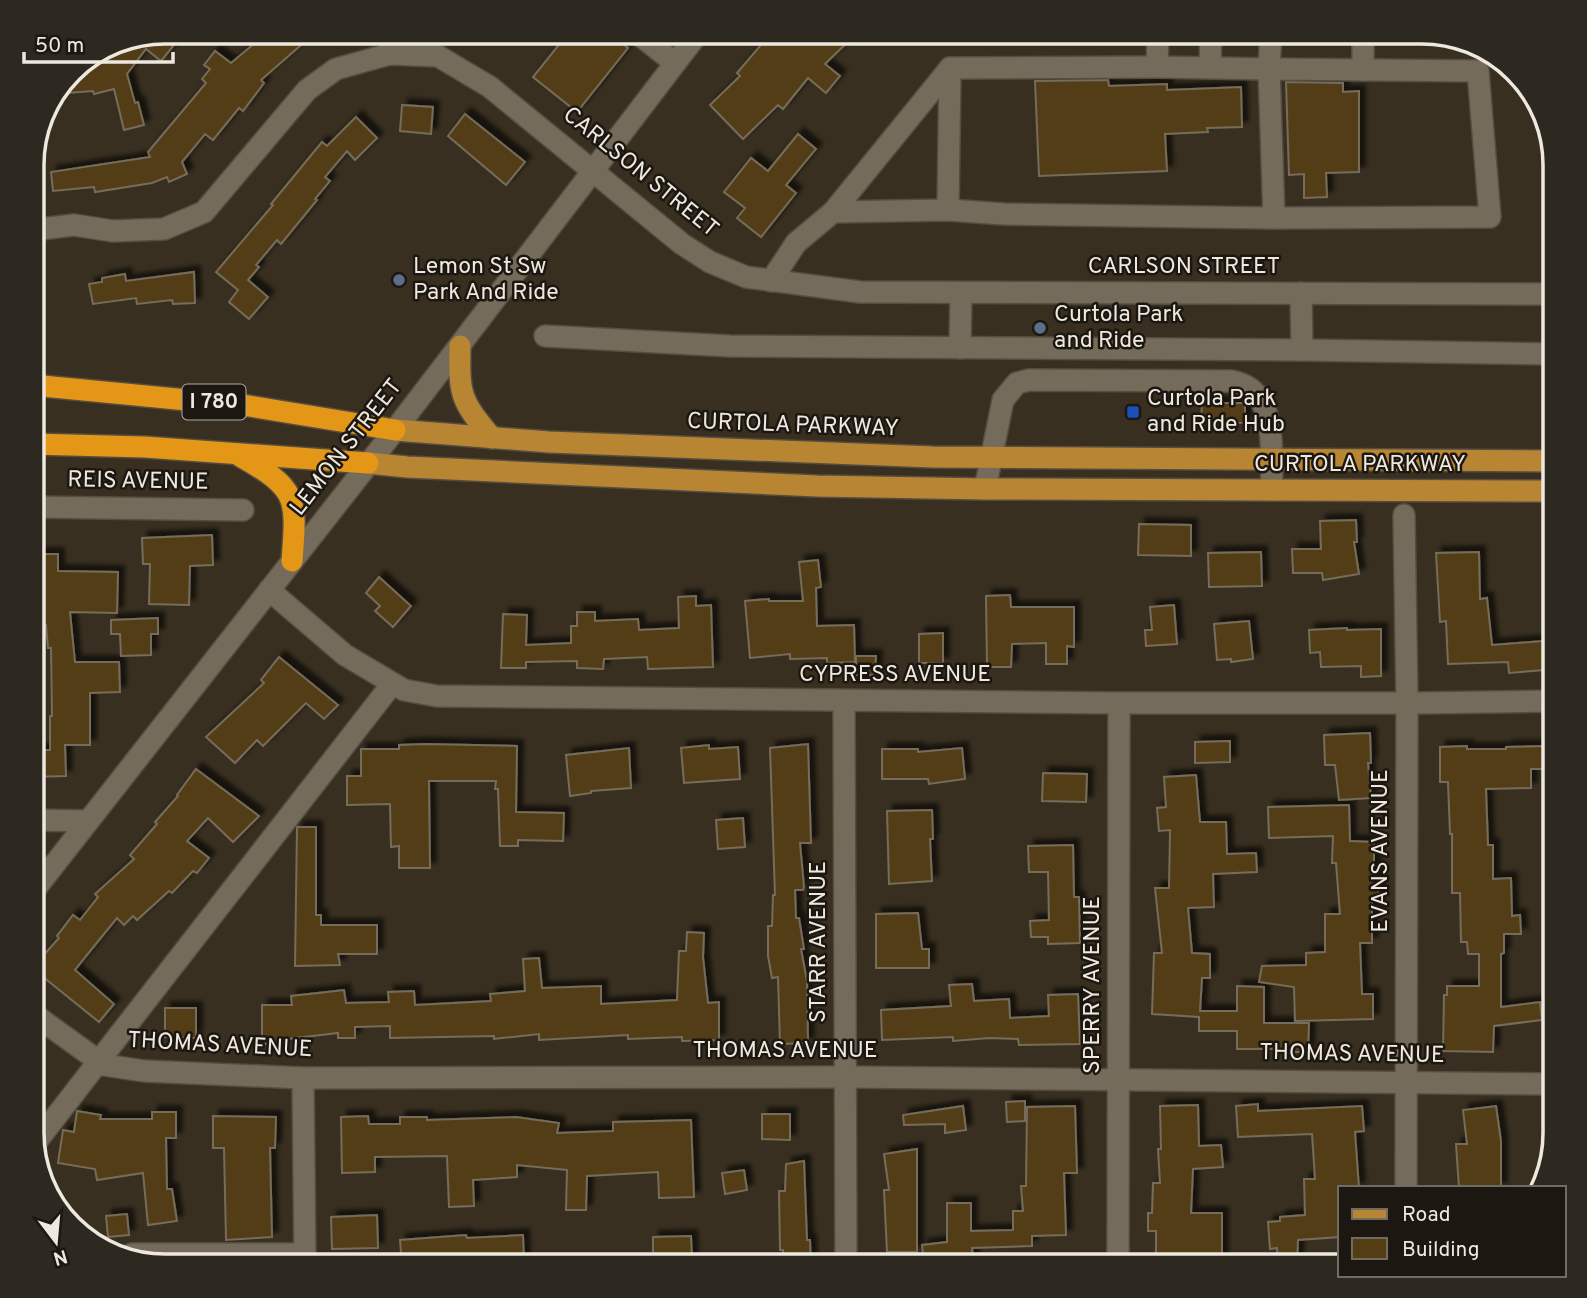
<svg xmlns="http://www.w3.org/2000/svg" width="1587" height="1298" viewBox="0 0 1587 1298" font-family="Overpass,sans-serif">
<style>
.building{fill:#533e13;stroke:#756c5b;stroke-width:2;filter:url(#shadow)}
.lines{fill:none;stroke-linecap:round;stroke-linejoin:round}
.minor-casing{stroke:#554d41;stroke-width:24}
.major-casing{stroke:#554d41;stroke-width:24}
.highway-casing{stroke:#554d41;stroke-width:24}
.minor{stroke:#756b5b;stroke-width:21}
.major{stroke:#b88532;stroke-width:21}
.highway{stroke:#e49616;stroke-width:21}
.service-dot{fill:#5c6f8a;stroke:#1c1811;stroke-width:2.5}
.transit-dot{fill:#1a4fb4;stroke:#1c1811;stroke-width:2.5}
.labels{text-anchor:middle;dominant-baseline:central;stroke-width:5;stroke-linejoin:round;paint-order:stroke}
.shield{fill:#1c1811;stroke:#afaaa1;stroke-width:2}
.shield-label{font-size:21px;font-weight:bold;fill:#eee8df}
.street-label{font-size:23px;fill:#eee8df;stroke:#1c1811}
.poi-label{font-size:23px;fill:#eee8df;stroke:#1c1811;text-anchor:start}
.rim{fill:none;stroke:#eee8df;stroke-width:3.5}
</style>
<defs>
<filter id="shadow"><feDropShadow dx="6" dy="-6" stdDeviation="2" flood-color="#0009"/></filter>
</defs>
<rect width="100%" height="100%" fill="#382f20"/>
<!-- building -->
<g class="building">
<path d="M165,32L178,40L161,61L146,49L127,74L135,103L138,102L144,125L124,130L114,89L94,94L93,91L54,94L77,65Z"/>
<path d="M268,32H316L261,80L264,83L243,111L239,108L213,140L205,134L182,162L187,174L169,182L167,177L152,183L95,192L94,187L53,191L51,172L150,157L148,152L206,83L202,79L210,69L204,65L215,51L231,63Z"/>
<path d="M551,32H608L628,48L577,112L533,77L562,41Z"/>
<path d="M772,32H858L825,64L840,76L826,93L808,78L783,109L778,105L743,139L710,105L740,76L737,73Z"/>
<path d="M1108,80L1109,86L1167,84V90L1241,87L1242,127L1207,128L1208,132L1165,134L1167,171L1039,176L1035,81Z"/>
<path d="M1286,82L1343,83V92L1359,91V172L1326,173L1327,197L1304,198V174L1289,175Z"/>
<path d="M402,105L433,107L431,134L400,131Z"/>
<path d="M465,114L525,162L506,185L448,136Z"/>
<path d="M356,117L377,138L355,160L347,151L325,177L330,181L315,199L317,200L281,244L277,240L256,265L259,267L248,280L268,297L249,319L229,302L238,290L216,272L273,205L271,204L322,142L327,146Z"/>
<path d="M798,134L816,149L786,185L796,193L761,237L737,218L745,208L724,192L751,158L768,171Z"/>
<path d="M194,272L195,303L173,304L172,300L137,304L136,298L93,304L89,284L102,282V278L125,274L126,281Z"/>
<path d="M1202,403H1245V423L1201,422Z"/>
<path d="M1356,520L1357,542H1354L1359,574L1323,580L1322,573H1293L1292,549H1321L1320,521Z"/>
<path d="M1139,524L1191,525V556L1138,555Z"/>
<path d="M212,535L213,565L190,566L189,605L149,604L150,564H143L142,538Z"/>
<path d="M1261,552L1262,586L1209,587L1208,553Z"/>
<path d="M1479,552L1480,599L1487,598L1492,645L1556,640V669L1509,673L1508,662L1448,664L1446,621L1440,622L1436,553Z"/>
<path d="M33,554H58V571L118,572L117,613L70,612L75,662H119L120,692L90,693V745H65L66,776L32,777V750H50V716H52L51,648H48L46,625L41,626L36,578H33Z"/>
<path d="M818,560L821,587L816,588L817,626L854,625L855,662L827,663V658L790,659V654L750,658L745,601L769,599V601H803L799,562Z"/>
<path d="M379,577L411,606L393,627L375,611L380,606L366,593Z"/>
<path d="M1010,595L1011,607H1074V647L1067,646V664H1046V643L1012,644L1011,667H987L986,596Z"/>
<path d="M696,596V606L711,605L713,667L648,669L647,657L604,659L603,669L577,668V661L526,662V668H501L503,614L527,615L526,645L571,643V626H577V612H595V621L638,619L639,630L679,628L678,597Z"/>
<path d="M1174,605L1177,644L1146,646L1145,630H1152L1150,607Z"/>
<path d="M158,618V634H151V655L121,656L120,634H111V620Z"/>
<path d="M1249,621L1253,659L1231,662V659L1217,660L1214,624Z"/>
<path d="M1347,628V630L1381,629V676L1361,677V666L1321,667L1320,652L1310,653L1309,630Z"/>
<path d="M943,633V663H919V634Z"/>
<path d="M856,656H876L875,675H856Z"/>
<path d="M279,657L338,705L324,719L306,703L263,746L257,740L235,763L206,737L264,683L261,680Z"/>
<path d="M1370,733L1371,763H1368L1371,798L1339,800L1335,765H1325L1324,735Z"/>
<path d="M1230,741V762L1195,763V742Z"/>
<path d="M425,744L517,746L516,812L564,813L563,841L518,840V846H500L498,789H495L496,781H429L430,868H399V846L391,847L390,804L347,805V776H361V749H399V745Z"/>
<path d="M808,744L811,843H800L804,887L803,890H795L796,918H799L804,949H801L807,981L808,1043L780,1044L778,977L772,978L768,956V926H772L773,895H775L770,748Z"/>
<path d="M709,745V749L738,747L740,779L684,783L681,748Z"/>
<path d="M1467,746V749H1506V747L1546,746L1547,769H1531V788L1486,789L1488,845H1493V879L1511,878L1512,916L1520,915L1521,934H1504V953L1501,954V1007L1540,1002L1542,1020L1494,1026L1493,1052L1443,1051L1444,995H1447V986H1479V954H1468L1467,942H1461L1460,893H1452V834H1450L1448,782H1440V747Z"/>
<path d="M629,748L631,788L591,791V793L570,796L566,755Z"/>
<path d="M962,748L965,779L929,784L928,779H882V749H918V752Z"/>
<path d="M196,769L259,816L233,842L208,818L187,841L209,858L197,873L193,871L172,893L169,891L137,920L133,916L124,925L117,918L95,945L75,970L114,1004L99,1022L32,968L59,938L57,936L73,915L80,920L98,897L95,894L134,859L130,855L157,824L155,822L178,796L177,795Z"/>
<path d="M1043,773L1087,774L1086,802L1042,801Z"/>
<path d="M1196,775L1200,822H1226L1227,854L1256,853L1257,872L1213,874L1214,907L1188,908L1192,953L1210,954V978H1202L1200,1011H1237V986L1264,987V1023H1309L1308,1052H1285V1049H1237V1031H1199V1017L1152,1014L1154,953H1162L1155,888H1169L1170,830L1159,831L1157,808L1166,807L1164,777Z"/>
<path d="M1349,805L1350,841L1374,842V878H1377L1379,902H1372V943H1360L1362,994H1373V1019L1295,1021L1294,987L1259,982L1262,966L1306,965V953L1325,952V914H1340L1336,863H1332L1333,836L1269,838L1268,807Z"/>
<path d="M932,810L933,839H930L932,881L889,884L887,811Z"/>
<path d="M743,818L745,847L718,849L716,820Z"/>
<path d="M297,827H316V915H321V925H377V954H338L340,965L295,966Z"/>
<path d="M1073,845L1074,897H1079L1080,943L1048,944V937H1031L1030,921L1049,920L1048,872H1029L1028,846Z"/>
<path d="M918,913L922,949H929V968H876V914Z"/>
<path d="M687,932L704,933L703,957L708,1003L719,1002V1040L682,1041V1037L628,1039V1035L539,1040V1034L494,1039V1036L390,1038V1026L355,1027V1038H338V1033L288,1039V1044H262V1005H292L291,996L344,990L346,1003L389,1002L388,992L414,991L415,1005L491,1001L490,994L525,991L523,959L539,958L542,988L601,986V1004L677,1000L679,951H686Z"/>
<path d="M972,984L974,1001L1009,999L1010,1018L1049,1016L1048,995L1078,994L1080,1044L1019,1045L1018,1039L989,1038L953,1041V1037L882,1040L881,1010L951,1006L949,985Z"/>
<path d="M165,1008H196V1038L165,1037Z"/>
<path d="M1025,1101V1121L1007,1122L1006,1102Z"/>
<path d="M1258,1104V1111L1362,1106L1364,1131L1355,1132L1359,1188H1340V1237L1298,1240L1297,1266H1278L1277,1248L1270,1249L1268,1222L1280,1221V1217L1305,1215L1304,1179H1315L1312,1134L1238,1137L1236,1106Z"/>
<path d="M1198,1105L1199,1146L1221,1145L1223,1167L1193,1169L1191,1213H1222V1266H1156V1231H1148V1213H1152L1153,1183H1160L1158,1149H1161L1160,1106Z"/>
<path d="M963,1106L966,1130L945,1133V1124L904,1125L903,1115Z"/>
<path d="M1075,1106L1077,1173H1064L1066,1235L1032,1236V1246L972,1248L973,1260L924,1264L922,1245L947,1242V1203H971V1231L1013,1230V1211H1023L1021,1186H1026L1027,1107Z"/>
<path d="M1496,1106L1501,1141V1188H1459L1456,1144H1467L1463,1110Z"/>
<path d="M77,1111L101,1115L100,1119H152V1112H176V1138H166L167,1189H172L177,1221L148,1225L143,1173L97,1180L95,1169L58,1163L63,1130L74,1132Z"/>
<path d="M762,1114H790V1140L762,1139Z"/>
<path d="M213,1116L276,1117L275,1148H270L272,1237L226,1240L224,1148H213Z"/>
<path d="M368,1116L369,1124H400V1117H427V1120L516,1117L559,1123L557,1133L613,1131V1122L691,1120L694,1197L659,1198L658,1172L587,1176L586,1210H566L567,1170L517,1165V1177L473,1180L474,1206L449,1207L447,1156L375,1157V1172L342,1173L341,1117Z"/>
<path d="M917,1149V1252H887L884,1190H889L884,1154Z"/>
<path d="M804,1161L807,1240H810L811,1266H784L783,1250H780L779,1191H785L786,1164Z"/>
<path d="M744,1170L747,1190L725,1194L722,1173Z"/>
<path d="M127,1214L129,1235L108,1237L106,1216Z"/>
<path d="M377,1215L378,1248L332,1249L331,1217Z"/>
<path d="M466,1235L467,1238L523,1235L524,1262L521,1263V1266H402L400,1240Z"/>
<path d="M691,1236L692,1260L653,1262V1237Z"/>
</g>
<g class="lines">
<!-- minor casing -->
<g class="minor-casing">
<g id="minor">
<path d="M636,32L675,63"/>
<path d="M1158,32L1157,67L1269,69L1271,32"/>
<path d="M1363,32V70"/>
<path d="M1210,67L1211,32"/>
<path d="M948,210L950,68"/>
<path d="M833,212L950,68L1157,67"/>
<path d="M32,230L74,225L113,231L164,229L204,212L307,90L336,69L390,54L438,56L490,87L682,244L710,262L746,277L860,292L1555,294"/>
<path d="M771,281L796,243L833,212L948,210L1004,214L1274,218L1490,217L1478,71L1269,69L1274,218"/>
<path d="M1301,293L1302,350"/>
<path d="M545,336L730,346L1302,350L1555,354"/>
<path d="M960,348L961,293"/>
<path d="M985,489L1003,400L1017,383L1029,380L1232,381C1280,390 1270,453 1272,490"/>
<path d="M32,507L243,510"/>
<path d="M1404,515L1407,703L1406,1188"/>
<path d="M269,590L345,655L404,690L437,696L1119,703H1419L1555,701"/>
<path d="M844,702L846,1266"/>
<path d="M32,820L88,821"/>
<path d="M32,893L395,430L699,32"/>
<path d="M32,1013L104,1065L144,1071L303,1078L846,1077L1555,1084"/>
<path d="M303,1078L305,1266"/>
<path d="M33,1146L392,684"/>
<path d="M132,1254H305"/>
<path d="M1118,1266L1119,703"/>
</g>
</g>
<!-- major casing -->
<g class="major-casing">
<g id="major">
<path d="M460,346C459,395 460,400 492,438"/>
<path d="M395,430L549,442L933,457L1555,461"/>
<path d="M368,463L407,467L817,486L985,489L1555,491"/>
</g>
</g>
<!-- highway casing -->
<g class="highway-casing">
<g id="highway">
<path d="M32,385L249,406L395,430"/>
<path d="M32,444L145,447L368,463"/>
<path d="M240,456C298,489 297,497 292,561"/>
</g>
</g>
<!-- minor -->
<use href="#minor" class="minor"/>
<!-- major -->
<use href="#major" class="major"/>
<!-- highway -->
<use href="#highway" class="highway"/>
</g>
<!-- markers -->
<g class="service-dot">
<circle cx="399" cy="280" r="7"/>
<circle cx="1040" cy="328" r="7"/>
</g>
<rect class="transit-dot" x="1126" y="405" width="14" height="14" rx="3.5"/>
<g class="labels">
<!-- shield labels -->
<rect class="shield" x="182.5" y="384.5" width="63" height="35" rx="5"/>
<g class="shield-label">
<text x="214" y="402">I 780</text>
</g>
<!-- street labels -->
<g class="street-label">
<text transform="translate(640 173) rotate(39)">CARLSON STREET</text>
<text x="1184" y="267">CARLSON STREET</text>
<text transform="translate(793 426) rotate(2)">CURTOLA PARKWAY</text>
<text transform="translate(347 448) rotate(-52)">LEMON STREET</text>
<text x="1360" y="465">CURTOLA PARKWAY</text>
<text transform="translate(138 482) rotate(1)">REIS AVENUE</text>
<text x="895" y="675">CYPRESS AVENUE</text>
<text transform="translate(1381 851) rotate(-90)">EVANS AVENUE</text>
<text transform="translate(819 942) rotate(-90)">STARR AVENUE</text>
<text transform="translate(1093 985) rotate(-90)">SPERRY AVENUE</text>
<text transform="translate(220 1046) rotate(3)">THOMAS AVENUE</text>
<text x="785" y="1051">THOMAS AVENUE</text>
<text transform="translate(1352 1055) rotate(1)">THOMAS AVENUE</text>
</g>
<!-- poi labels -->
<g class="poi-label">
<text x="413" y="267">Lemon St Sw<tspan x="413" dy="26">Park And Ride</tspan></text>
<text x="1054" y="315">Curtola Park<tspan x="1054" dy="26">and Ride</tspan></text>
<text x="1147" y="399">Curtola Park<tspan x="1147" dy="26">and Ride Hub</tspan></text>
</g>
</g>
<!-- crop -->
<path d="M0 0H1587V1298H0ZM165 44H1422A121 121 0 0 1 1543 165V1133A121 121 0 0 1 1422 1254H165A121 121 0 0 1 44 1133V165A121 121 0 0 1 165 44Z" fill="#2d2921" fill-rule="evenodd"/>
<path class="rim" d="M165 44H1422A121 121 0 0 1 1543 165V1133A121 121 0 0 1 1422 1254H165A121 121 0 0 1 44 1133V165A121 121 0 0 1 165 44Z"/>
<!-- legend -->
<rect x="1338" y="1186" width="228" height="91" fill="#1c1811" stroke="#706b63" stroke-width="2"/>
<rect x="1352" y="1209" width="35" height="10" fill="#b88532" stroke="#706b63" stroke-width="2"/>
<text x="1402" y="1221" font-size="21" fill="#eee8df">Road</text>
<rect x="1352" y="1238" width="35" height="21" fill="#533e13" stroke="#706b63" stroke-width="2"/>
<text x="1402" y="1256" font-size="21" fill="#eee8df">Building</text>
<!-- north arrow -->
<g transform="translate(56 1242) rotate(164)" stroke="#1c1811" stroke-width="5" paint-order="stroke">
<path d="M0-5L12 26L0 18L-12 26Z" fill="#eee8df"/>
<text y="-10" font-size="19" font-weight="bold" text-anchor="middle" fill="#eee8df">N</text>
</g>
<!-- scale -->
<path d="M24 52v10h149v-10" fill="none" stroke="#eee8df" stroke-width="3.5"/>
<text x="35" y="52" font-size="21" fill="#eee8df" stroke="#1c1811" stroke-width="5" paint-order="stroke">50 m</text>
</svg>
